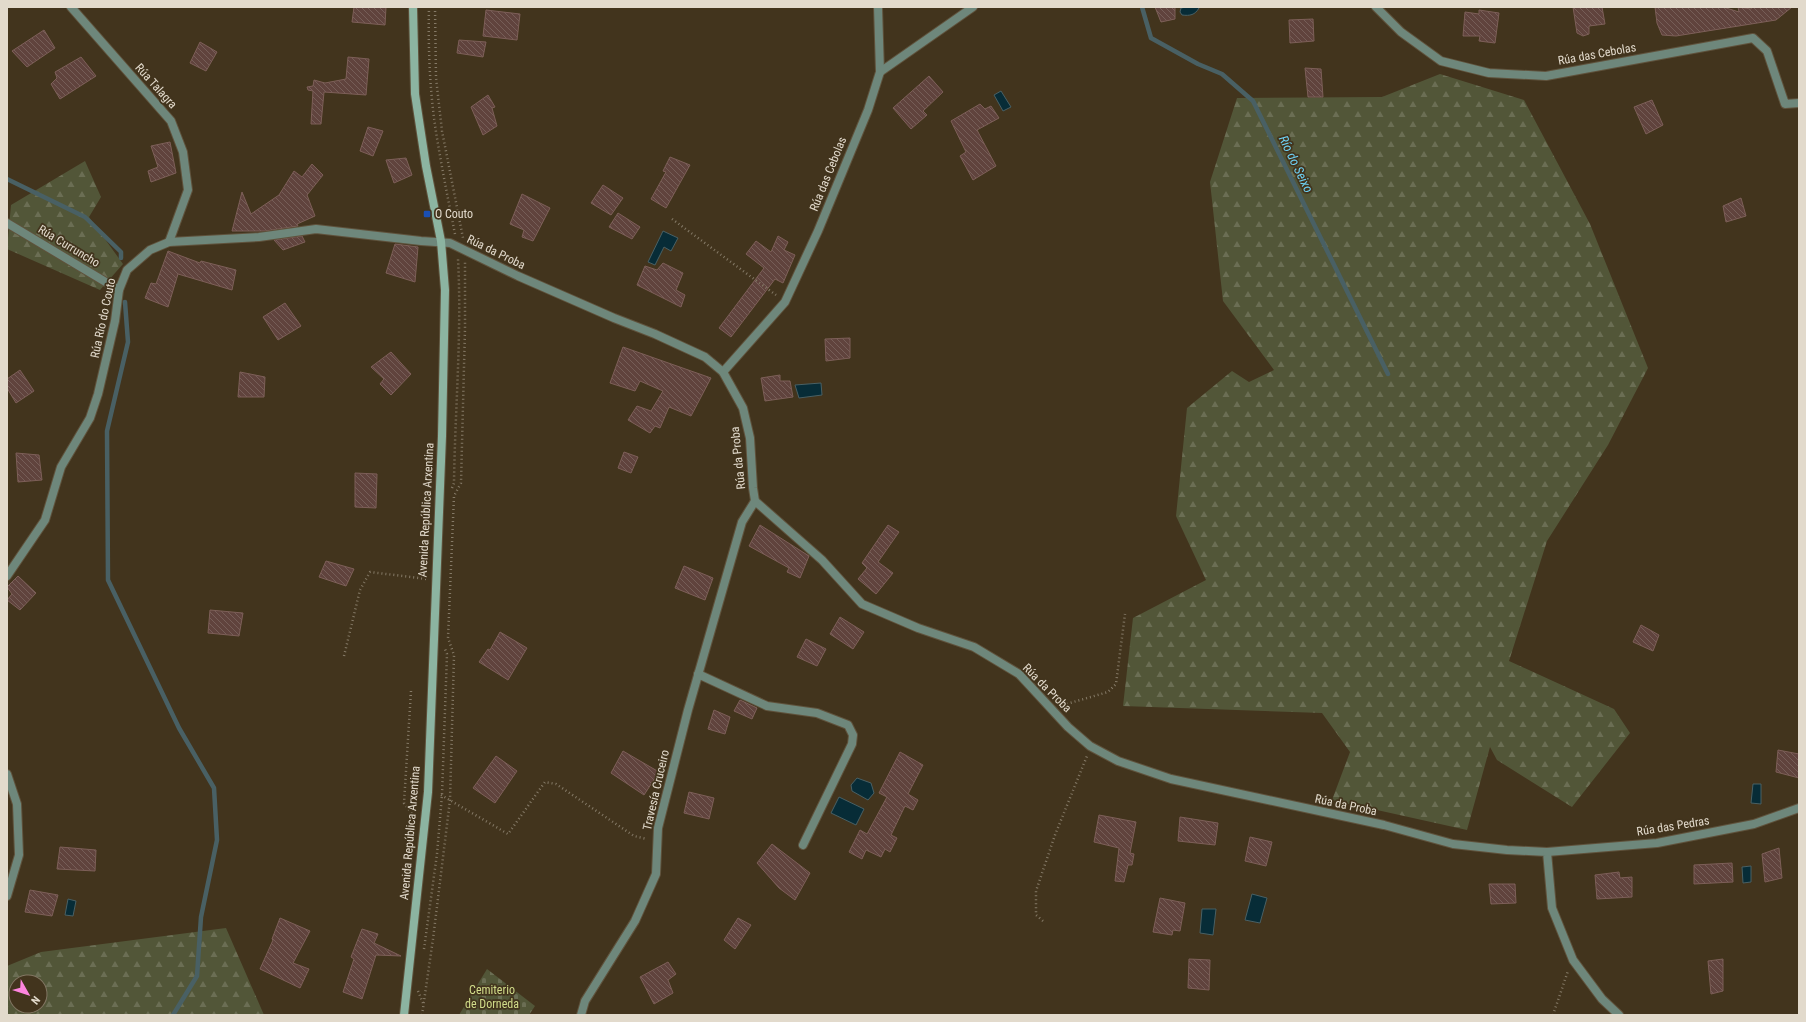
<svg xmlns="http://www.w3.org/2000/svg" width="1806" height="1022" viewBox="0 0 1806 1022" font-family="'Roboto Condensed',sans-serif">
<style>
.forest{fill:url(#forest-firs);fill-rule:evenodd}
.cemetery{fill:url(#cemetery-stones)}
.water{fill:#072c37;stroke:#496064}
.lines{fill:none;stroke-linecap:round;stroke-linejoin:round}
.stream{stroke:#496064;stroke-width:4.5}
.building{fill:url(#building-back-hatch);stroke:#7d5f58}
.minor-casing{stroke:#5f523c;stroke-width:10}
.secondary-casing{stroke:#5f523c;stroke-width:10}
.path{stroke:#857a67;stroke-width:2.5;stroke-dasharray:1 3;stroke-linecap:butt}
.minor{stroke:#6e877b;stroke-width:8}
.secondary{stroke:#8cb4a1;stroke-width:8}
.transit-dot{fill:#1a4fb4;stroke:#42341d;stroke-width:1.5}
.labels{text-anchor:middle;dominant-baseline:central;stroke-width:3.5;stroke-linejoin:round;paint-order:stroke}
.street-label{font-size:12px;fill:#e2dacc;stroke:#42341d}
.poi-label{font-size:12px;fill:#e2dacc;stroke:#42341d;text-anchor:start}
.park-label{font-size:12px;fill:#d1dc8a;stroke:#42341d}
.water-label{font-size:13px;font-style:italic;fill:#6ed1f4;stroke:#42341d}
</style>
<defs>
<pattern id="forest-firs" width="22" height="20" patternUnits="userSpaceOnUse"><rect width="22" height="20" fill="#525638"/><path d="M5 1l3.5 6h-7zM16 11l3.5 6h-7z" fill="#6b6e54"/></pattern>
<pattern id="cemetery-stones" width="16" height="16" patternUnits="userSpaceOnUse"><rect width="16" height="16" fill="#525638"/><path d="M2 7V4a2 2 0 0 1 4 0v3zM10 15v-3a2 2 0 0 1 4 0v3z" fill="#6b6e54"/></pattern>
<pattern id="building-back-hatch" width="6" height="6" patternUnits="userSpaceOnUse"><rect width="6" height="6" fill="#60433d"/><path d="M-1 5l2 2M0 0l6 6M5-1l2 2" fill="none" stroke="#765e58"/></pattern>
</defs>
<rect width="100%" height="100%" fill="#42341d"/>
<!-- forest -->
<g class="forest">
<path d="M1440,74L1524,100L1590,224L1648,368L1608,445L1547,541L1509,661L1614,709L1630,733L1572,807L1497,760L1490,747L1467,830L1332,800L1350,752L1322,713L1123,706L1133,618L1206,580L1176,516L1187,408L1232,371L1249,382L1274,370L1223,301L1210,182L1237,98L1382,97Z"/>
<path d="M85,161L101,197L89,217L123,264L100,290L7,249L11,205Z"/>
<path d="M226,928L264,1015H7V966L41,952ZM16,982H40V1006H16Z"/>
</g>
<!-- cemetery -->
<path class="cemetery" d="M487,969L535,1006L529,1015H459Z"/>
<!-- water -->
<g class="water">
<path d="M1186,7H1198L1199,8C1195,15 1190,16 1182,15L1180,12L1181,8Z"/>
<path d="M1001,91L1011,107L1003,111L994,95Z"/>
<path d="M663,231L678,238L671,251L664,247L655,265L648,262Z"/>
<path d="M821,383L822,395L799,398L795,385Z"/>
<path d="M857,778L871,783L874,793L868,800L852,791L851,785Z"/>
<path d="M1753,784H1761V804L1751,803Z"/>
<path d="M839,797L864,809L856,825L831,813Z"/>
<path d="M1751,866V882L1743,883L1742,867Z"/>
<path d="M1252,894L1267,898L1260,923L1245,920Z"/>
<path d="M68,899L76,901L73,916L65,915Z"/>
<path d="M1202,909H1216L1213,935L1200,933Z"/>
</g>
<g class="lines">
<!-- stream -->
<g class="stream">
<path d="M1142,7L1151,38L1198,64L1222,74L1253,101L1388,374"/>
<path d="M7,179L85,217L121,252V258"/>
<path d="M125,302L128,342L107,431L108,580L179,728L214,788L217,840L201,917L197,976L173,1015"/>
</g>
</g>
<!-- building -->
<g class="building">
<path d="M354,7H386L385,25L352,22Z"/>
<path d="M1155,7H1175V19L1161,22Z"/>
<path d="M1573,7H1602L1605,24L1589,26V34L1583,36L1577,33Z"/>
<path d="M1655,7H1723L1739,12L1738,7L1751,9L1752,7H1792L1776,20L1676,36L1662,35L1657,23Z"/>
<path d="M486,10L520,14L517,40L483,36Z"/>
<path d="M1479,10L1499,13L1495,43L1479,41L1480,36H1463L1465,12L1479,14Z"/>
<path d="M1313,19L1314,41L1290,43L1289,20Z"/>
<path d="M44,30L55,48L27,67L12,51Z"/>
<path d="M459,40L486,42L483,57L457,53Z"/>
<path d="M200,42L217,52L206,71L190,63Z"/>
<path d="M81,57L96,76L60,99L51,84L57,78L55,72Z"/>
<path d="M348,57L369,59L366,95L324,92L321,124H311L313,91L308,90L307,87L313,86L314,80L325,83L346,79Z"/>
<path d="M1305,68L1321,69L1323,97H1308Z"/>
<path d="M929,76L943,92L923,111L927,115L911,129L893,108Z"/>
<path d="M488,95L495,107L492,108L497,126L483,135L471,107Z"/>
<path d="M1652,100L1663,125L1646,134L1634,107Z"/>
<path d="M980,104L985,109L991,106L999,118L977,130L996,166L973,180L960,156L966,152L951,121Z"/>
<path d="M368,127L383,131L373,156L360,151Z"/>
<path d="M170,142L176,173L151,182L148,171L158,167L151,146Z"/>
<path d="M670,157L690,165L666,208L651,199L666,172L663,171Z"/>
<path d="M406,158L412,175L394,183L386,160Z"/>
<path d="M312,164L323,175L307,195L315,216L297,224L298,226L265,231H232L242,192L251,214L279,195L294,171L302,177Z"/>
<path d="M603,185L623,198L611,215L591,203Z"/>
<path d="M522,194L550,208L533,241L522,237L524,230L510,224Z"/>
<path d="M1741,198L1746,216L1726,222L1723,206Z"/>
<path d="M618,213L640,227L632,239L609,227Z"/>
<path d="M302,236L305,242L283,250L274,240Z"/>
<path d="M778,236L788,242L784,250L795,255L783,283L775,279L731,337L719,328L764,268L746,254L756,241L771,252Z"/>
<path d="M395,244L418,247L415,282L386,273Z"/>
<path d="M168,251L200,263L201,261L236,270L232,290L178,274L168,307L145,298L151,283L156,284Z"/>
<path d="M663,263L683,273L676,290L685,295L681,307L637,285L645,266L657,270Z"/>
<path d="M285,303L301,326L278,340L263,317Z"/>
<path d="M850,338V358L826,361L825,339Z"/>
<path d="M623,347L711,378L691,416L669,407L660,428L655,426L650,433L628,420L637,406L651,411L663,391L640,381L635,391L610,383Z"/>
<path d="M391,352L411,374L391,395L380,384L384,379L371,367Z"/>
<path d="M20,370L34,391L16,403L7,388V379Z"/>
<path d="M240,372L265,377L264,397H238Z"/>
<path d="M780,375V381H790L793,397L765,401L761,378Z"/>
<path d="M624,452L638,457L631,473L618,468Z"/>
<path d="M16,453L39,455L42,480L18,482Z"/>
<path d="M355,473L377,474L376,508L355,507Z"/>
<path d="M760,525L809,556L800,578L787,572L789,568L749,546Z"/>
<path d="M888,525L899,532L878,562L893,573L876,594L858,579L867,568L862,563Z"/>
<path d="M326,561L354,569L346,586L319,577Z"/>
<path d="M684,566L713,578L705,600L675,588Z"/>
<path d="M18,576L36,593L20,610L7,600L12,594L7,587Z"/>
<path d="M210,610L243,613L239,636L208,633Z"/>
<path d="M840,617L864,632L853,649L830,634Z"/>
<path d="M1641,625L1659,635L1653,651L1633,642Z"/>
<path d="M500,632L527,648L508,680L479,662L488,649L490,650Z"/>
<path d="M806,639L826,649L817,666L797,657Z"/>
<path d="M740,700L757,708L752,719L734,711Z"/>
<path d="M714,710L730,717L725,734L708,729Z"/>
<path d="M1778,750L1799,754V778L1776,772Z"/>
<path d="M623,751L659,772L644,795L611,773Z"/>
<path d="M900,752L923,765L908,794L918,800L913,810L905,806L891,835L897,838L890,852L885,849L881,857L866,850L862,859L849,852L860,830L867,834L887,797L879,793Z"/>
<path d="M496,756L517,771L495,803L473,788Z"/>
<path d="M689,792L714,798L709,819L684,813Z"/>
<path d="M1099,815L1136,822L1130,853L1134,854L1132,865H1128L1124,882L1115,881L1119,848L1094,842Z"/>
<path d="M1180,817L1218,823L1215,845L1178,841Z"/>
<path d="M1250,837L1272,842L1266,866L1245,861Z"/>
<path d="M772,844L810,873L795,900L779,888L757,863Z"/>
<path d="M60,847L96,850L95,871L57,869Z"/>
<path d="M1779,848L1782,878L1765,882L1762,854Z"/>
<path d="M1732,863L1733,882L1694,884V865Z"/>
<path d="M1619,872L1620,878L1632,877V897L1597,899L1595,875Z"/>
<path d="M1489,884H1515L1516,903L1491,904Z"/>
<path d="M30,890L58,895L52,916L25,912Z"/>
<path d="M1160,898L1185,903L1180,931L1173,930L1172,935L1153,932Z"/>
<path d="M280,918L310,931L293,963L309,969L300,988L260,969L273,940L272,939Z"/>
<path d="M738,918L751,925L735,949L724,940Z"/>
<path d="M362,929L378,934L374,943L401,956L376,955L362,999L343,992L354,959L351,957Z"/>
<path d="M1189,959L1210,960L1209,990L1188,988Z"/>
<path d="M1723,959V991L1711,994L1708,961Z"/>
<path d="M668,962L676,974L668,980L673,993L654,1004L640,977Z"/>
</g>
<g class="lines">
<!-- minor casing -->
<g class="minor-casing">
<g id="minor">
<path d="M71,7L171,121L183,152L188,190L169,242"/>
<path d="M878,7L880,72"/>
<path d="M1376,7L1401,32L1441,61L1489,73L1546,76L1753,38L1767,51L1785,104L1799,103"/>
<path d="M7,223L119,290"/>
<path d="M723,372L785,302L818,231L868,110L880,72L973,7"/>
<path d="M7,576L45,520L61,467L90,418L98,394L115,321L119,290L127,270L150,250L169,242L259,237L316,229L421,241L450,243L518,276L614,318L655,334L705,357L723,372L743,408L750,438L753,488L755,501L822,560L862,604L918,628L974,647L1019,674L1068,727L1090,746L1118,761L1171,779L1384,825L1453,844L1507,850L1547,852L1552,908L1573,960L1602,999L1619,1015"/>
<path d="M698,674L767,706L817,713L848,725L853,735L852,744L803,845"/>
<path d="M7,774L17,804L19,855L7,896"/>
<path d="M1547,852L1657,843L1754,824L1799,808"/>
<path d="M581,1015L585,1001L635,921L656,874L658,828L688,710L742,522L755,501"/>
</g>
</g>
<!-- secondary casing -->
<g class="secondary-casing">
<path id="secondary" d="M404,1015L428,792L442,436L445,290L441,241L426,166L415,94L413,7"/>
</g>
<!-- path -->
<g class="path">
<path d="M429,7C428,53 430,99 438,144C443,174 449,204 455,234"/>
<path d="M435,7L436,78L442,131L463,238"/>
<path d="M672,219L776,295"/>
<path d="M452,488L454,483C455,409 462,333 458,259"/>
<path d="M344,656L360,590L370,572L427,579"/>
<path d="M411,691L404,803L413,815"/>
<path d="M1063,705L1108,692L1116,684L1125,614"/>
<path d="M441,795L508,834L545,782L556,784L634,836L647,839"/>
<path d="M1043,921L1036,915V891L1055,835L1087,756"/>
<path d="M424,949L437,854L442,795L447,654L445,649"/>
<path d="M418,991L423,1003"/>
<path d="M422,1015L433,939L450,800L454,655L448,638L454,496L461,483L465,328V261"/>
<path d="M1553,1015L1568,971"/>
</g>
<!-- minor -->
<use href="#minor" class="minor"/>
<!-- secondary -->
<use href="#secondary" class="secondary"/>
</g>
<!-- markers -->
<rect class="transit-dot" x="423" y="210" width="8" height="8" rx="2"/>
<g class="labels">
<!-- street labels -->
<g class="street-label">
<text transform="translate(1597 54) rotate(-10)">Rúa das Cebolas</text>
<text transform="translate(156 86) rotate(48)">Rúa Talagra</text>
<text transform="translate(828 174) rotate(-68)">Rúa das Cebolas</text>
<text transform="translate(69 246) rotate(31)">Rúa Curruncho</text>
<text transform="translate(496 252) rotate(26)">Rúa da Proba</text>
<text transform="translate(103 318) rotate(-78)">Rúa Río do Couto</text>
<text transform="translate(738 458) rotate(-96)">Rúa da Proba</text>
<text transform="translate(426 510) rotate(-87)">Avenida República Arxentina</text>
<text transform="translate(1047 688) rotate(45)">Rúa da Proba</text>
<text transform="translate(656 790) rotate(-77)">Travesía Cruceiro</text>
<text transform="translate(1346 805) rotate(12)">Rúa da Proba</text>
<text transform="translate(1673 826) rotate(-9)">Rúa das Pedras</text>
<text transform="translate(410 833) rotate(-85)">Avenida República Arxentina</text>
</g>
<!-- poi labels -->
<g class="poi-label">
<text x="435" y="214">O Couto</text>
</g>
<!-- park labels -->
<g class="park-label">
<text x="492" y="990">Cemiterio<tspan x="492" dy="14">de Dorneda</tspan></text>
</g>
<!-- water labels -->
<g class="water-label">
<text transform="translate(1296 164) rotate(64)">Río do Seixo</text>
</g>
</g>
<!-- border -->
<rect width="1806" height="1022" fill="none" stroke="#e2dacc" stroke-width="16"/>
<!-- north arrow -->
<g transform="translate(28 994) rotate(129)"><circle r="19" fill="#42341d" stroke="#827663"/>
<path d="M0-3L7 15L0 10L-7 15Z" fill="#fe85df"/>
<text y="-6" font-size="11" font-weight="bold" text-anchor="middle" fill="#e2dacc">N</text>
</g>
</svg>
